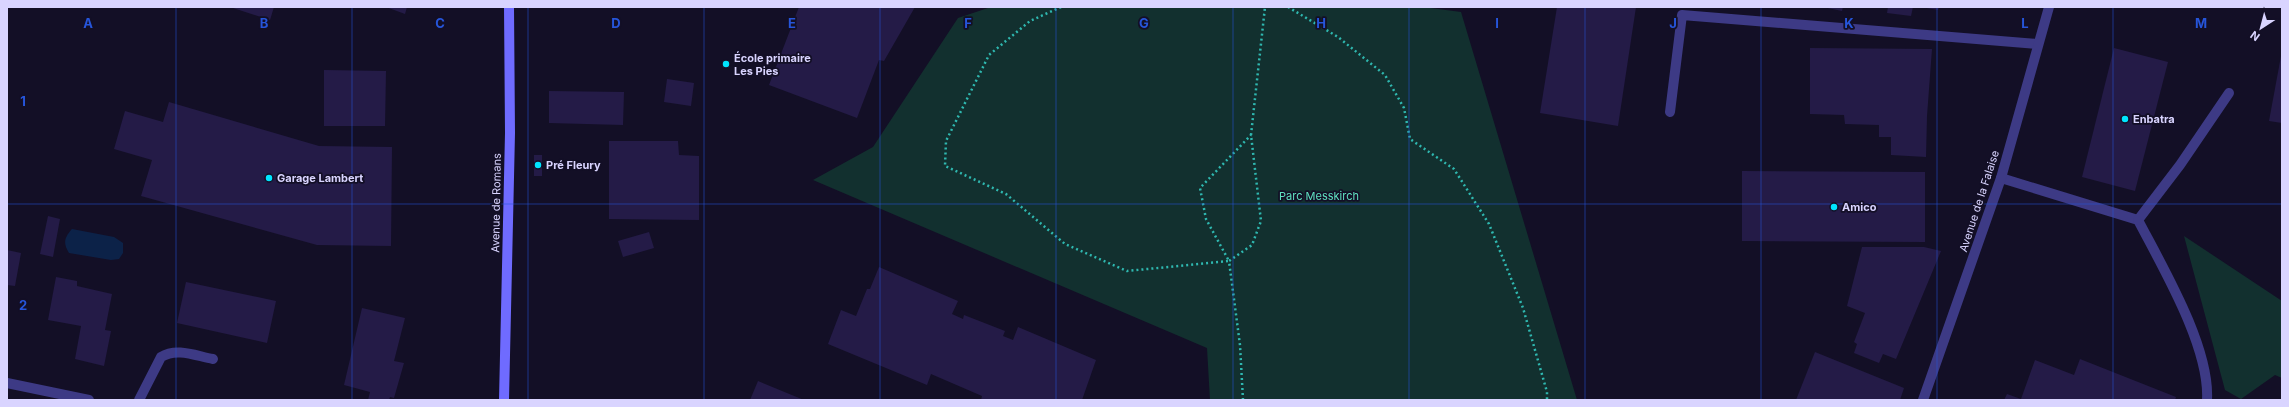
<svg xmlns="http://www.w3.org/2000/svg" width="2289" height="407" viewBox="0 0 2289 407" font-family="Inter,sans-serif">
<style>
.green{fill:#12302f}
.water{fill:#0c2248}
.building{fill:#241b47}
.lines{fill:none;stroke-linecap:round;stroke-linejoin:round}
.path{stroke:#2fb8b0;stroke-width:2.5;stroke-dasharray:2 3;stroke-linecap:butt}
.service{stroke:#3d3a85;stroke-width:10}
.minor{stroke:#3d3a85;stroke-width:10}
.secondary{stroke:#6f6bff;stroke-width:10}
.grid{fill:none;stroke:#2655da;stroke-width:1;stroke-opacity:0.55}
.poi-dot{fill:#00e5ff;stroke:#130f26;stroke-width:1.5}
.labels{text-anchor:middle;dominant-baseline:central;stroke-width:3.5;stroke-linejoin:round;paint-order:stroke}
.poi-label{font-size:11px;font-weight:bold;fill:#d9d4ff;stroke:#130f26;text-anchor:start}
.park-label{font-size:11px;fill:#5fe0c0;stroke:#130f26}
.street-label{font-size:11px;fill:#d9d4ff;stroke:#130f26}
.grid-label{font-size:13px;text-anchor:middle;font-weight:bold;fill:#2655da;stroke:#130f26;stroke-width:3.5;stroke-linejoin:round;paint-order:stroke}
</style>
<rect width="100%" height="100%" fill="#130f26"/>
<!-- green -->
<g class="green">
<path d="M991,7H1423L1461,12L1577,400H1210L1207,348L813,180L873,147L958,18Z"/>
<path d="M2184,236L2282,301V378L2275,375L2241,399L2225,390Z"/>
</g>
<!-- water -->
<path class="water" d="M72,229L114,237L123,243V253L119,259L111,260L69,253C63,243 64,238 72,229Z"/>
<!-- building -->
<g class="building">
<path d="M230,7H274L270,20Z"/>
<path d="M386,7H407L405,14Z"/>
<path d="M799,7H915L884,61L879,60L857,118L769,85Z"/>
<path d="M1557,7H1636L1618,126L1540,113Z"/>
<path d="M1823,7H1843L1842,11Z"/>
<path d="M1888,7H1913L1911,16L1887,13Z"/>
<path d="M1921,7H1939L1938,10Z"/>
<path d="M1810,48L1932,49L1927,116L1926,157L1891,155V137H1879V125L1845,124L1844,115L1810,114Z"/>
<path d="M2114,48L2168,62L2135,191L2082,177Z"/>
<path d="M2281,56H2282V123L2269,121Z"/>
<path d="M324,70L386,71L385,126H324Z"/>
<path d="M667,79L694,83L691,106L664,102Z"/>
<path d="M549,91L624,92L623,125L549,123Z"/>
<path d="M169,102L319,146L392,147L391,246L317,245L141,196L152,160L114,149L125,111L163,122Z"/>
<path d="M609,141H678L679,155L699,156V220L609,219Z"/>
<rect x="534" y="155" width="8" height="21"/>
<path d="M1742,171L1925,172V242L1742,241Z"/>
<path d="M48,216L60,219L53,257L40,254Z"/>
<path d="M649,232L654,248L623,257L618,241Z"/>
<path d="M1862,247H1924L1941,251L1896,359L1883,354L1879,363L1854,353L1857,344L1854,342L1865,313L1847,306Z"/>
<path d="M7,250L21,253L15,286L7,285Z"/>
<path d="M879,267L958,301L952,314L963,319L964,315L1005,331L1003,336L1013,340L1018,327L1096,360L1082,400H981L982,396L931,374L927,385L828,344L841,310L856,316L867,289H870Z"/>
<path d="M56,277L77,281V286L112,294L105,330L111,331L104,366L75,359L81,326L48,320Z"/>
<path d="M186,282L276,301L267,343L177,323Z"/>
<path d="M362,308L405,318L394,361L404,363L394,398L390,397L389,400H368L370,392L344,385Z"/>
<path d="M1815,352L1904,388L1900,400H1796Z"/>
<path d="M2080,359L2176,397L2175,400H2004L2007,394L2021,399L2035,360L2074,375Z"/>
<path d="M758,381L804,400H750Z"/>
</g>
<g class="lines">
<!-- path -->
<g class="path">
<path d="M1061,7L1030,21L989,55L946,141L945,166L1006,194L1065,244L1127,271L1229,261L1206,219L1200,188L1251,135"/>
<path d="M1288,7L1338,37L1385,75L1404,108L1410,139L1454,169L1489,224L1523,308L1547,392V400"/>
<path d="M1243,400L1240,345L1229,261L1252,245L1261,221L1251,135L1265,7"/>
</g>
<!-- service -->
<g class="service">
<path d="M1670,112L1682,15L2037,44"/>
<path d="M2001,178L2138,220C2163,268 2210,347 2207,400"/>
<path d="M2138,220L2180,165L2229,93"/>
</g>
<!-- minor -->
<g class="minor">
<path d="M7,383L89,400"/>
<path d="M139,400L161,357C177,347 196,356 213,359"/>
<path d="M1923,400L2001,178L2049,7"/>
</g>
<!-- secondary -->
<path class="secondary" d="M504,400L510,133L509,7"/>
</g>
<!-- grid -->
<path class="grid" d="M176,7V400M352,7V400M528,7V400M704,7V400M880,7V400M1056,7V400M1233,7V400M1409,7V400M1585,7V400M1761,7V400M1937,7V400M2113,7V400M7,204H2282"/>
<!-- markers -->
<g class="poi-dot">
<circle cx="726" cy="64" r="4"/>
<circle cx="2125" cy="119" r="4"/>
<circle cx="538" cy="165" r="4"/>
<circle cx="269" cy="178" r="4"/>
<circle cx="1834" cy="207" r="4"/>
</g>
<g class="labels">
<!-- poi labels -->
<g class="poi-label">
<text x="734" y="58">École primaire<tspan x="734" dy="13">Les Pies</tspan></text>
<text x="2133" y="119">Enbatra</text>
<text x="546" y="165">Pré Fleury</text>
<text x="277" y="178">Garage Lambert</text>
<text x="1842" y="207">Amico</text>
</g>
<!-- park labels -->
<g class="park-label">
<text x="1319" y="196">Parc Messkirch</text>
</g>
<!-- street labels -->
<g class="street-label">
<text transform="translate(1979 201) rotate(-72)">Avenue de la Falaise</text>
<text transform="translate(496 203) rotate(-89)">Avenue de Romans</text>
</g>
</g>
<g class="grid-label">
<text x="88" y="28">A</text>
<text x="264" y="28">B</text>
<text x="440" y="28">C</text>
<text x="616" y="28">D</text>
<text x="792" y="28">E</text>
<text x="968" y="28">F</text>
<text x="1144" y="28">G</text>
<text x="1321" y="28">H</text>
<text x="1497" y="28">I</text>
<text x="1673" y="28">J</text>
<text x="1849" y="28">K</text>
<text x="2025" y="28">L</text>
<text x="2201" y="28">M</text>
<text x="23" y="106">1</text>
<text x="23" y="310">2</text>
</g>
<!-- border -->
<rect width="2289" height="407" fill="none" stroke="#d9d4ff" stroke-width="16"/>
<!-- north arrow -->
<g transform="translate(2261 28) rotate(216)" stroke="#130f26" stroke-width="3" paint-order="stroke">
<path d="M0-3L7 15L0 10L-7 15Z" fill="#d9d4ff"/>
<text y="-6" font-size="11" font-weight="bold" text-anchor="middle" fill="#d9d4ff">N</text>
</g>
</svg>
